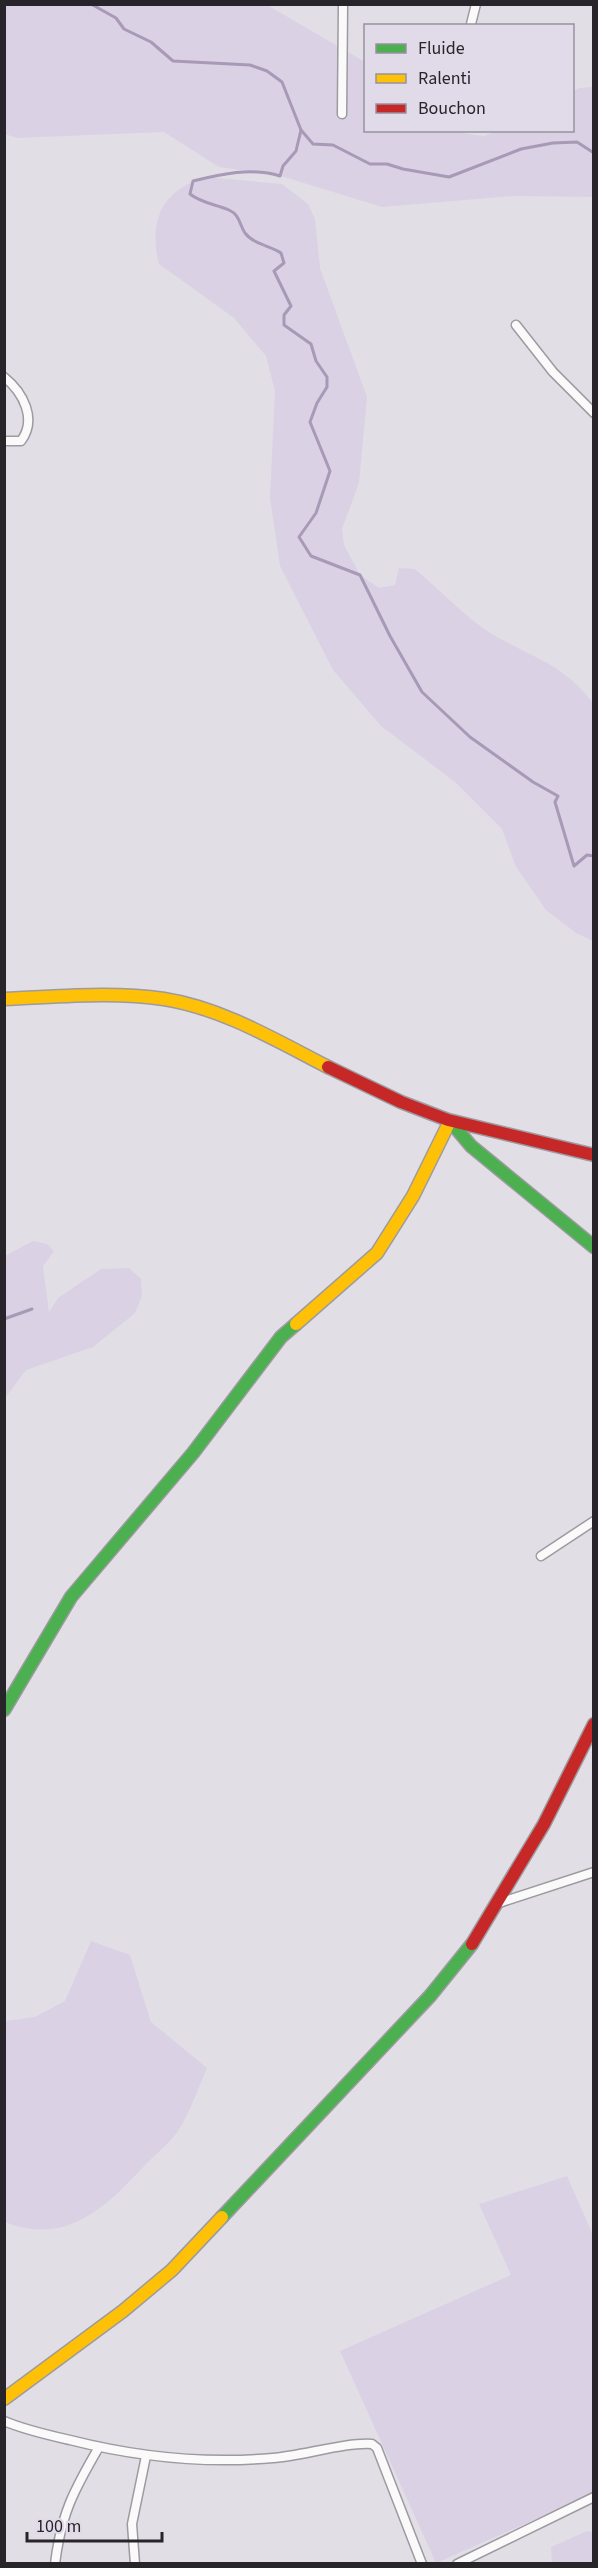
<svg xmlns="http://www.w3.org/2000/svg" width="598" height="2568" viewBox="0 0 598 2568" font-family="'Source Sans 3',sans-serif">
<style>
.green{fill:#dad1e4}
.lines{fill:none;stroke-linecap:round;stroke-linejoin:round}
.stream{stroke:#a899b7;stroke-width:3}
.street-casing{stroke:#9d9aa0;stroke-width:11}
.fast-casing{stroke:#9d9aa0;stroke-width:15}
.slow-casing{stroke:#9d9aa0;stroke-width:15}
.jam-casing{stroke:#9d9aa0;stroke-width:15}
.street{stroke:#fbfafb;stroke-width:8}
.fast{stroke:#4caf50;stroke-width:12}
.slow{stroke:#ffc107;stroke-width:12}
.jam{stroke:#c62828;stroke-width:12}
</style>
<rect width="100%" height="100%" fill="#e2dee6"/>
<!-- green -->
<g class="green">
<path d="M5,5H267L365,62L366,130H444L484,136L495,131L572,130L573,91L579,88L593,87V197L514,196L382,207L281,176L219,167L164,132L17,138L5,134Z"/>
<path d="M207,177L282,184L308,204L315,219L320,268L367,397L359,483L342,529L344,545L360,575L379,588L395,585L399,568L415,569C440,590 465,617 492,634C532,658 563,663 593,703V941L576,933L546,910L516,867L502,829L455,782L381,726L333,670L280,566L270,498L275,391L266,356L234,318L159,264C148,221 162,189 207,177Z"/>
<path d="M33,1241L47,1244L54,1251L43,1266L49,1312L58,1298L101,1269L129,1268L141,1279L142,1296L135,1313L93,1347L26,1370L5,1398V1256Z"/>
<path d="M91,1941L130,1955L151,2022L207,2068C198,2089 190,2112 178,2131C170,2143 156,2154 146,2164C107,2206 67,2247 5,2222V2021L35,2017L65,2001Z"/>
<path d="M567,2176L593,2235V2494L436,2563L340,2351L511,2275L479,2204Z"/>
<path d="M587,2531L593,2532V2563H552L551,2547Z"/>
</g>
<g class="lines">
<!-- stream -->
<g class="stream">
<path d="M91,4L116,18L124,29L151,42L173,61L250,65L267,71L282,82L301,130L313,144L333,145L370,164H387L403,169L449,177L521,149L553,143L577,142L594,153"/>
<path d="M301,130L296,151L283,166L280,176C252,167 221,174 193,181L190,194C203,204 216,204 229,210C240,215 239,224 245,233C253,244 271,246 281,253L284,263L274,271L291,306L284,315V325L311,344L316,361L327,377V387L317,403L310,422L330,471L316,513L299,537L311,556L360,575L390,636L422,692L470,737L533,782L558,796L555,802L574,866L587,855L594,856"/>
<path d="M4,1319L32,1309"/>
</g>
<!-- street casing -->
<g class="street-casing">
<g id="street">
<path d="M471,24L476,4"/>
<path d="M342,114L343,4"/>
<path d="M516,325L553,372L594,413"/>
<path d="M4,377C24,393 37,420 21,441H4"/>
<path d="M541,1556L594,1521"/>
<path d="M499,1903L594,1872"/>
<path d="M4,2421C25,2430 48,2435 70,2440C137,2457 204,2464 273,2458C302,2456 345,2442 372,2444L377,2448L422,2564"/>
<path d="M55,2564C61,2514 74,2490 99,2447"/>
<path d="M135,2564L132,2524L146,2456"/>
<path d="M457,2564L594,2497"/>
</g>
</g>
<!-- fast casing -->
<g class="fast-casing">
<g id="fast">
<path d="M450,1121L471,1146L594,1247"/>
<path d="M4,1710L71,1597L193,1453L281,1337L296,1324"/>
<path d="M222,2217L430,1996L472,1944"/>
</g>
</g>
<!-- slow casing -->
<g class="slow-casing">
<g id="slow">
<path d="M4,999C57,997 111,991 164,999C222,1008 277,1041 328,1067"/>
<path d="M296,1324L377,1253L413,1196L450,1121"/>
<path d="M4,2399L123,2311L172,2270L222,2217"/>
</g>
</g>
<!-- jam casing -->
<g class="jam-casing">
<g id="jam">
<path d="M328,1067L401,1102L448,1120L594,1155"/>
<path d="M472,1944L544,1824L594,1724"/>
</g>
</g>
<!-- street -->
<use href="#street" class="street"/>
<!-- fast -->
<use href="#fast" class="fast"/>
<!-- slow -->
<use href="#slow" class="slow"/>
<!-- jam -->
<use href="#jam" class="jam"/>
</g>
<!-- border -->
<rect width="598" height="2568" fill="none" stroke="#27252a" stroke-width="12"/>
<!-- legend -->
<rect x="364" y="24" width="210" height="108" fill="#e1dbe9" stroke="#97929d" stroke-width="1.5"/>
<rect x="376" y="44" width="30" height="9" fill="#4caf50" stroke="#97929d" stroke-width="1.5"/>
<text x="418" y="54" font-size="18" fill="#27252a">Fluide</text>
<rect x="376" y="74" width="30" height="9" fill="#ffc107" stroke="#97929d" stroke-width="1.5"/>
<text x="418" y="84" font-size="18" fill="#27252a">Ralenti</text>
<rect x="376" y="104" width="30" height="9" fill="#c62828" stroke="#97929d" stroke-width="1.5"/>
<text x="418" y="114" font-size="18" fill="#27252a">Bouchon</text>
<!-- scale -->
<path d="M27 2532v9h135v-9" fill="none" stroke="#27252a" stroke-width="3"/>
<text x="36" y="2532" font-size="18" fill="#27252a" stroke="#e1dbe9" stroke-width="4.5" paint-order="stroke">100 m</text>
</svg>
